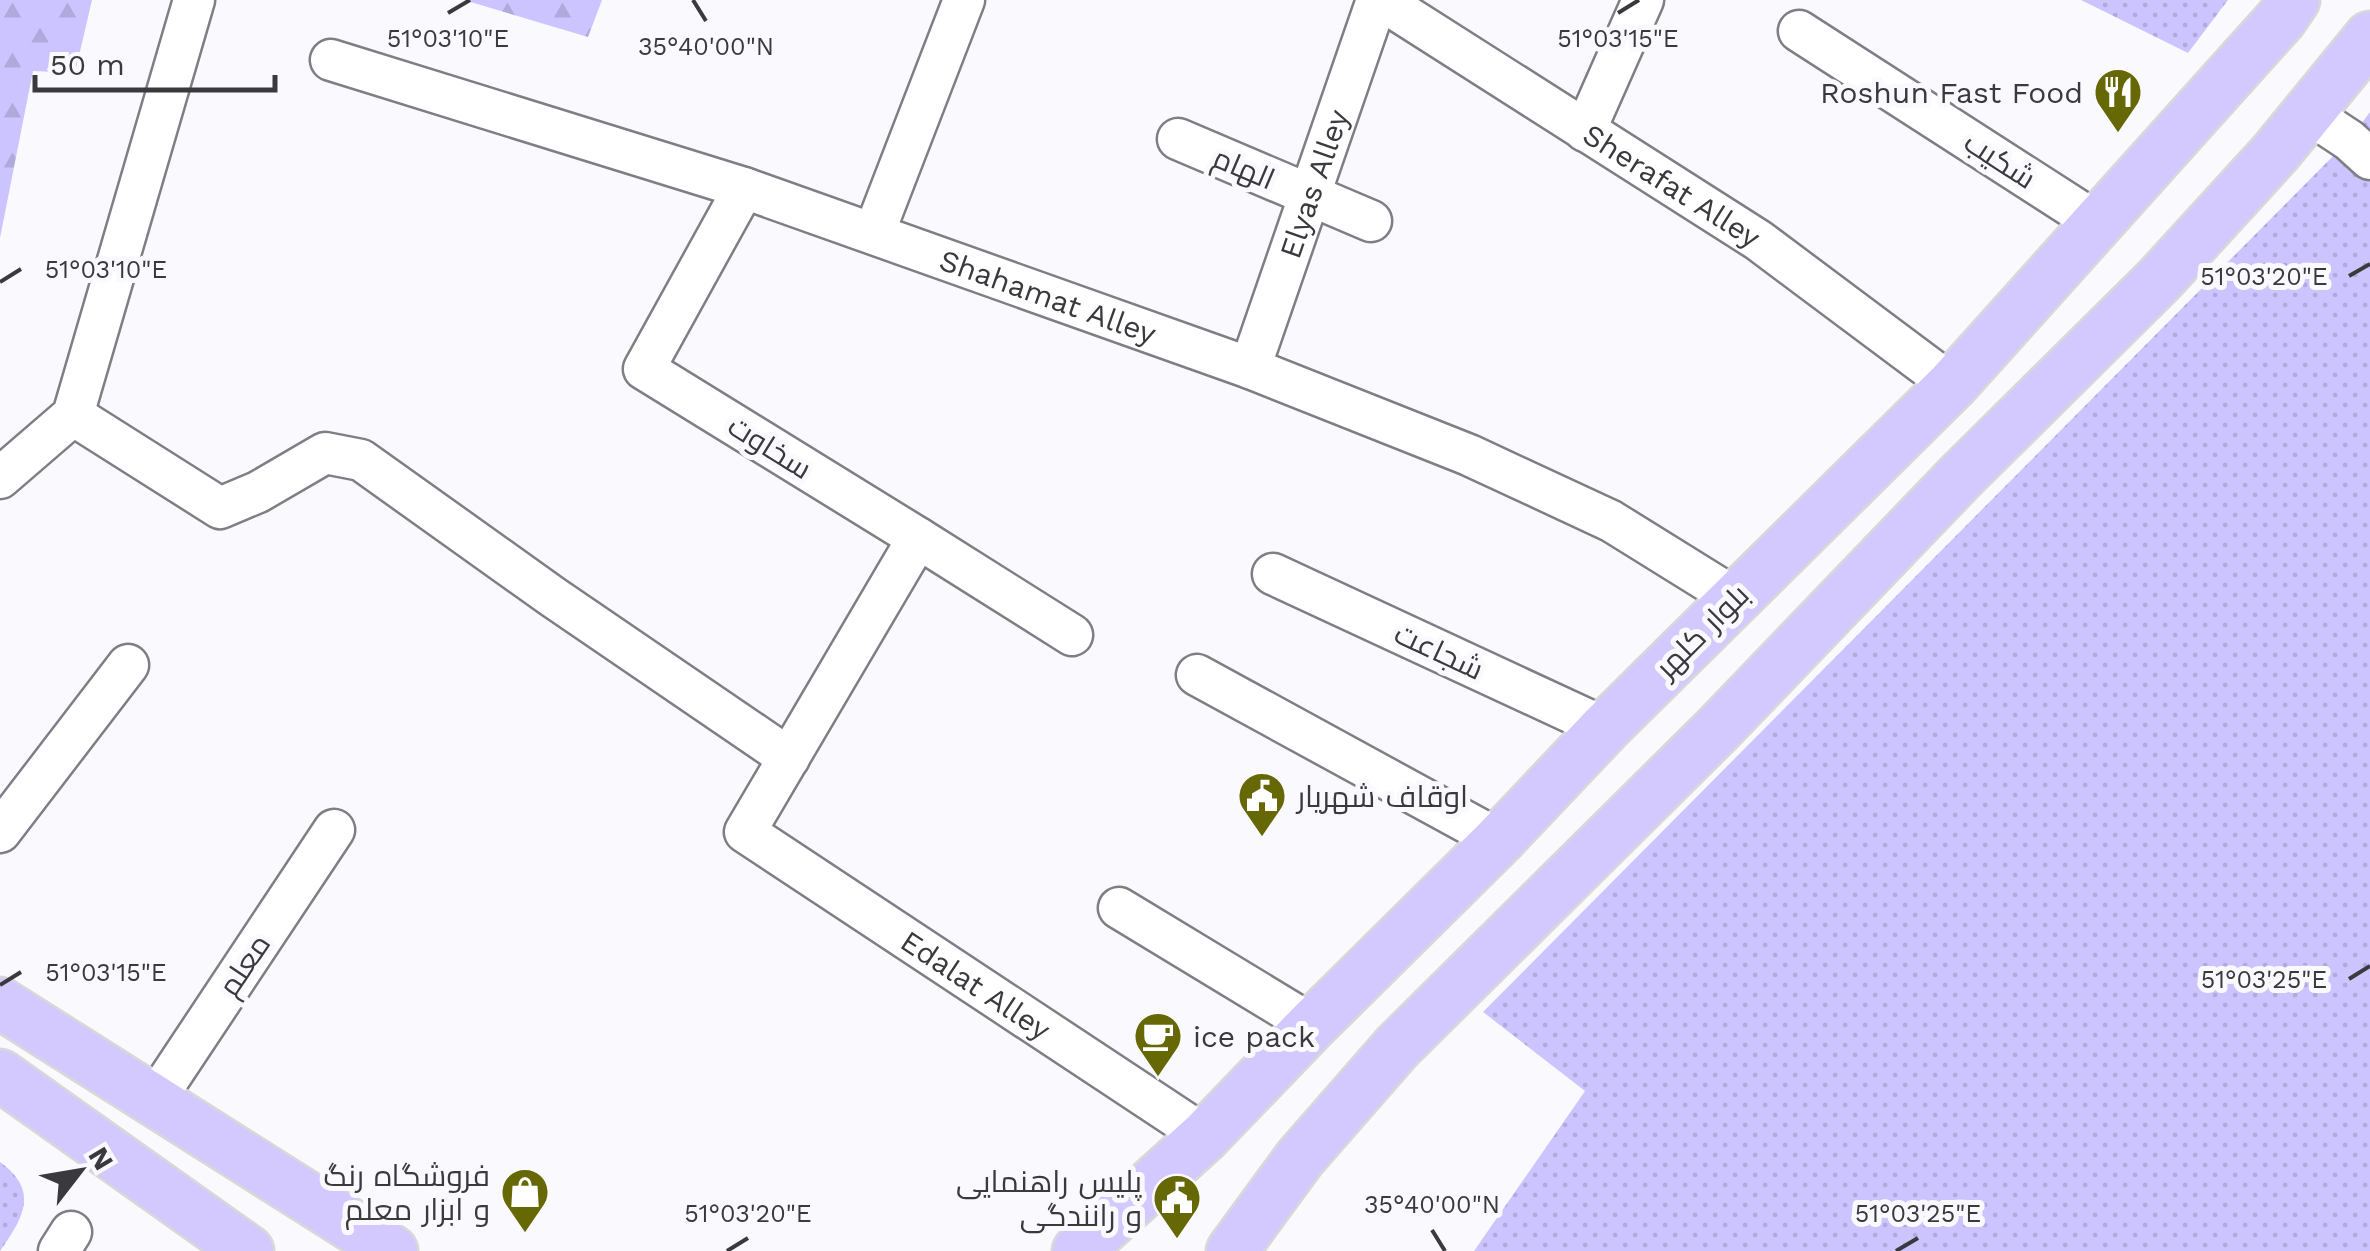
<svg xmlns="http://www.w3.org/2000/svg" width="2370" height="1251" viewBox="0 0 2370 1251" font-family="'Work Sans',Cairo,sans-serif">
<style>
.forest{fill:url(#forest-firs)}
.park{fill:url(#park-dots)}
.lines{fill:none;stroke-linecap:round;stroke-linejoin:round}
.minor-casing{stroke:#7f7e87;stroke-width:45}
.major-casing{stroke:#d8d8d8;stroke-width:55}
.minor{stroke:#fff;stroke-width:40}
.major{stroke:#d3c9fe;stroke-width:50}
.ticks{fill:none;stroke:#3a3a3e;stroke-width:4}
.labels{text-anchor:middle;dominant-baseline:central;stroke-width:10;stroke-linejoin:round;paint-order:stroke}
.poi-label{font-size:30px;fill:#3a3a3e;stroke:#fafafe;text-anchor:end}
.street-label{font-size:30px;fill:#3a3a3e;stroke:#fafafe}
.ticks-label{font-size:25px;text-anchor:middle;fill:#3a3a3e;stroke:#fafafe;stroke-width:10;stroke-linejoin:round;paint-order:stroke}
</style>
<defs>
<pattern id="forest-firs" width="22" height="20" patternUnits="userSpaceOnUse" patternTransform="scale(2.5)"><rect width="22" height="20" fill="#ccc4ff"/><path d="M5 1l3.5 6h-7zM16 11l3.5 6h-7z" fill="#b0a9dc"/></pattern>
<pattern id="park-dots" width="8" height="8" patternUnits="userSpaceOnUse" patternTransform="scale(2.5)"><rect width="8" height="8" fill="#ccc4ff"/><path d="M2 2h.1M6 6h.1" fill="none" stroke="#b0a9dc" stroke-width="1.8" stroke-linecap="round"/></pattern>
</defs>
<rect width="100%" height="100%" fill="#fafafe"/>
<!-- forest -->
<g class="forest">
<path d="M0,0H92L75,73L33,71L0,238Z"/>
<path d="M464,0H602L588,37Z"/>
</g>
<!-- park -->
<g class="park">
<path d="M2081,0H2228L2188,53Z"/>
<path d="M2370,112V1251H1474L1585,1091L1483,1012L2349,140Z"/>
<path d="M0,1162C40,1191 23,1218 0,1251Z"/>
</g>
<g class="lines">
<!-- minor casing -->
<g class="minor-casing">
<g id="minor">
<path id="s1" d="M1381,0L1758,240L1952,385"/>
<path d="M1799,31L2099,224"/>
<path id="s2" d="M331,60L744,188L1250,368L1469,455L1611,521L1735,598"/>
<path d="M2308,113L2349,140L2370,159"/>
<path d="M1585,131L1643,0"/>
<path d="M1178,139L1371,221"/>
<path d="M744,188L644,369L918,538L1072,635"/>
<path d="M874,233L964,0"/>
<path id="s3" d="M1250,368L1377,0"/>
<path d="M73,415L220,508L258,492L325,453L361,460L553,597L789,758"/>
<path d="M0,478L73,415L194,0"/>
<path id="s4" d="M918,538L745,832L1205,1136"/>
<path d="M1273,574L1605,728"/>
<path d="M1197,675L1499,840"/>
<path d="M0,832L128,665"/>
<path d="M1119,908L1312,1025"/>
<path d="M154,1101L334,830"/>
<path d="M59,1251L71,1232"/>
</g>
</g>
<!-- major casing -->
<g class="major-casing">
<g id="major">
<path d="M0,1003L392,1251"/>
<path d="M0,1075L248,1251"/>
<path d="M1078,1251L1205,1136L1312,1025L1499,840L1605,728L1952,385L2281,19L2294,0"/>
<path d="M1232,1251L1300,1158L1397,1047L1719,728L1960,477L2160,279L2276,152L2370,37"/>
</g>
</g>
<!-- minor -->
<use href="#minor" class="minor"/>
<!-- major -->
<use href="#major" class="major"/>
</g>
<!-- ticks -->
<path class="ticks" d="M693,0L706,21M448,13L470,0M1618,13L1639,0M2349,276L2370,264M0,282L21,269M2349,979L2370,966M0,985L21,972M1432,1230L1445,1251M727,1251L748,1238M1896,1251L1918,1238"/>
<!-- icons -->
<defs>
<g id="restaurant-pin" transform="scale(2.5)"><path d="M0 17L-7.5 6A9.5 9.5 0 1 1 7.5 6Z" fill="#656804" stroke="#fafafe"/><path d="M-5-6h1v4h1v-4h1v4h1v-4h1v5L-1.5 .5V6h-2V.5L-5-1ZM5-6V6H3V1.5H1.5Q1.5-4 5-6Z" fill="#fff"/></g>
<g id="civic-pin" transform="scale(2.5)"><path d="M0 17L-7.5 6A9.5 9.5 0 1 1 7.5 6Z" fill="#656804" stroke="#fafafe"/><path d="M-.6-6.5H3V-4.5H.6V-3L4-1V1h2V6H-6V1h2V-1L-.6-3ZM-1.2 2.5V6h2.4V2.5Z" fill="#fff"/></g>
<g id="cafe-pin" transform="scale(2.5)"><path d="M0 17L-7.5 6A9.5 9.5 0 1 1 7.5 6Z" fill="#656804" stroke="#fafafe"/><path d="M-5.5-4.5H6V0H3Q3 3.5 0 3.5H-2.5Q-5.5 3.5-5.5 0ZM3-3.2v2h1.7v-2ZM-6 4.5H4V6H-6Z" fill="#fff"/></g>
<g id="shop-pin" transform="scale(2.5)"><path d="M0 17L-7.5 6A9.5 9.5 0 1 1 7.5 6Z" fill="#656804" stroke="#fafafe"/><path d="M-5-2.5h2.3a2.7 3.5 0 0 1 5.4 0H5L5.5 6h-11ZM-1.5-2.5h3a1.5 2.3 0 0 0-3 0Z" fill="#fff"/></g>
</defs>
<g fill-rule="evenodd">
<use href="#restaurant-pin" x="2118" y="92"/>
<use href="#civic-pin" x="1262" y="796"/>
<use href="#cafe-pin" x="1158" y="1036"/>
<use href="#shop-pin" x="525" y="1192"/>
<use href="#civic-pin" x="1177" y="1198"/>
</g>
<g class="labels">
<!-- poi labels -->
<g class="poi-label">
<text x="2083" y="92">Roshun Fast Food</text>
<text x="1297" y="796" text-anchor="start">اوقاف شهریار</text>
<text x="1193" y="1036" text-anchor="start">ice pack</text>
<text x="490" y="1175">فروشگاه رنگ<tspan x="490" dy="34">و ابزار معلم</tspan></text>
<text x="1142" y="1181">پلیس راهنمایی<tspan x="1142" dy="34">و رانندگی</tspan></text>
</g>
<!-- street labels -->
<g class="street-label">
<text transform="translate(2000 160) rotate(33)">شکیب</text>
<text transform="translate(1244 168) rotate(23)">الهام</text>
<text stroke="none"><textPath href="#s3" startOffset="195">Elyas Alley</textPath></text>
<text stroke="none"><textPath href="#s1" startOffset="345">Sherafat Alley</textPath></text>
<text stroke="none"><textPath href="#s2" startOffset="755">Shahamat Alley</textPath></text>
<text transform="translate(770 447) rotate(32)">سخاوت</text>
<text transform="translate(1702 631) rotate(-45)">بلوار کلهر</text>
<text transform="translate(1439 651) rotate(25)">شجاعت</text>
<text transform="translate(244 965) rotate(-56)">معلم</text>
<text stroke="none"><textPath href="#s4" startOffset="618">Edalat Alley</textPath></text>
</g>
</g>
<g class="ticks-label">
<text x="1618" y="47">51°03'15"E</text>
<text x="448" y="47">51°03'10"E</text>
<text x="706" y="55">35°40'00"N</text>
<text x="106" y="278">51°03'10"E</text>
<text x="2264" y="285">51°03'20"E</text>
<text x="106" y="981">51°03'15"E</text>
<text x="2264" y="988">51°03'25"E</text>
<text x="1432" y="1213">35°40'00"N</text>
<text x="748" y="1222">51°03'20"E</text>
<text x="1918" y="1222">51°03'25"E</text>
</g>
<!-- north arrow -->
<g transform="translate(80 1171) rotate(59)" stroke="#fafafe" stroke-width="8" paint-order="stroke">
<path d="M0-8L18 38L0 25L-18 38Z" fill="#3a3a3e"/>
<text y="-15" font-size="28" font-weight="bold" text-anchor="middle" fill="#3a3a3e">N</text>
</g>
<!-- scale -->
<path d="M35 75v15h240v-15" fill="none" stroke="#3a3a3e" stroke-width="5"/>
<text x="50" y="75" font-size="30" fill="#3a3a3e" stroke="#fafafe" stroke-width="8" paint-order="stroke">50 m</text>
</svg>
